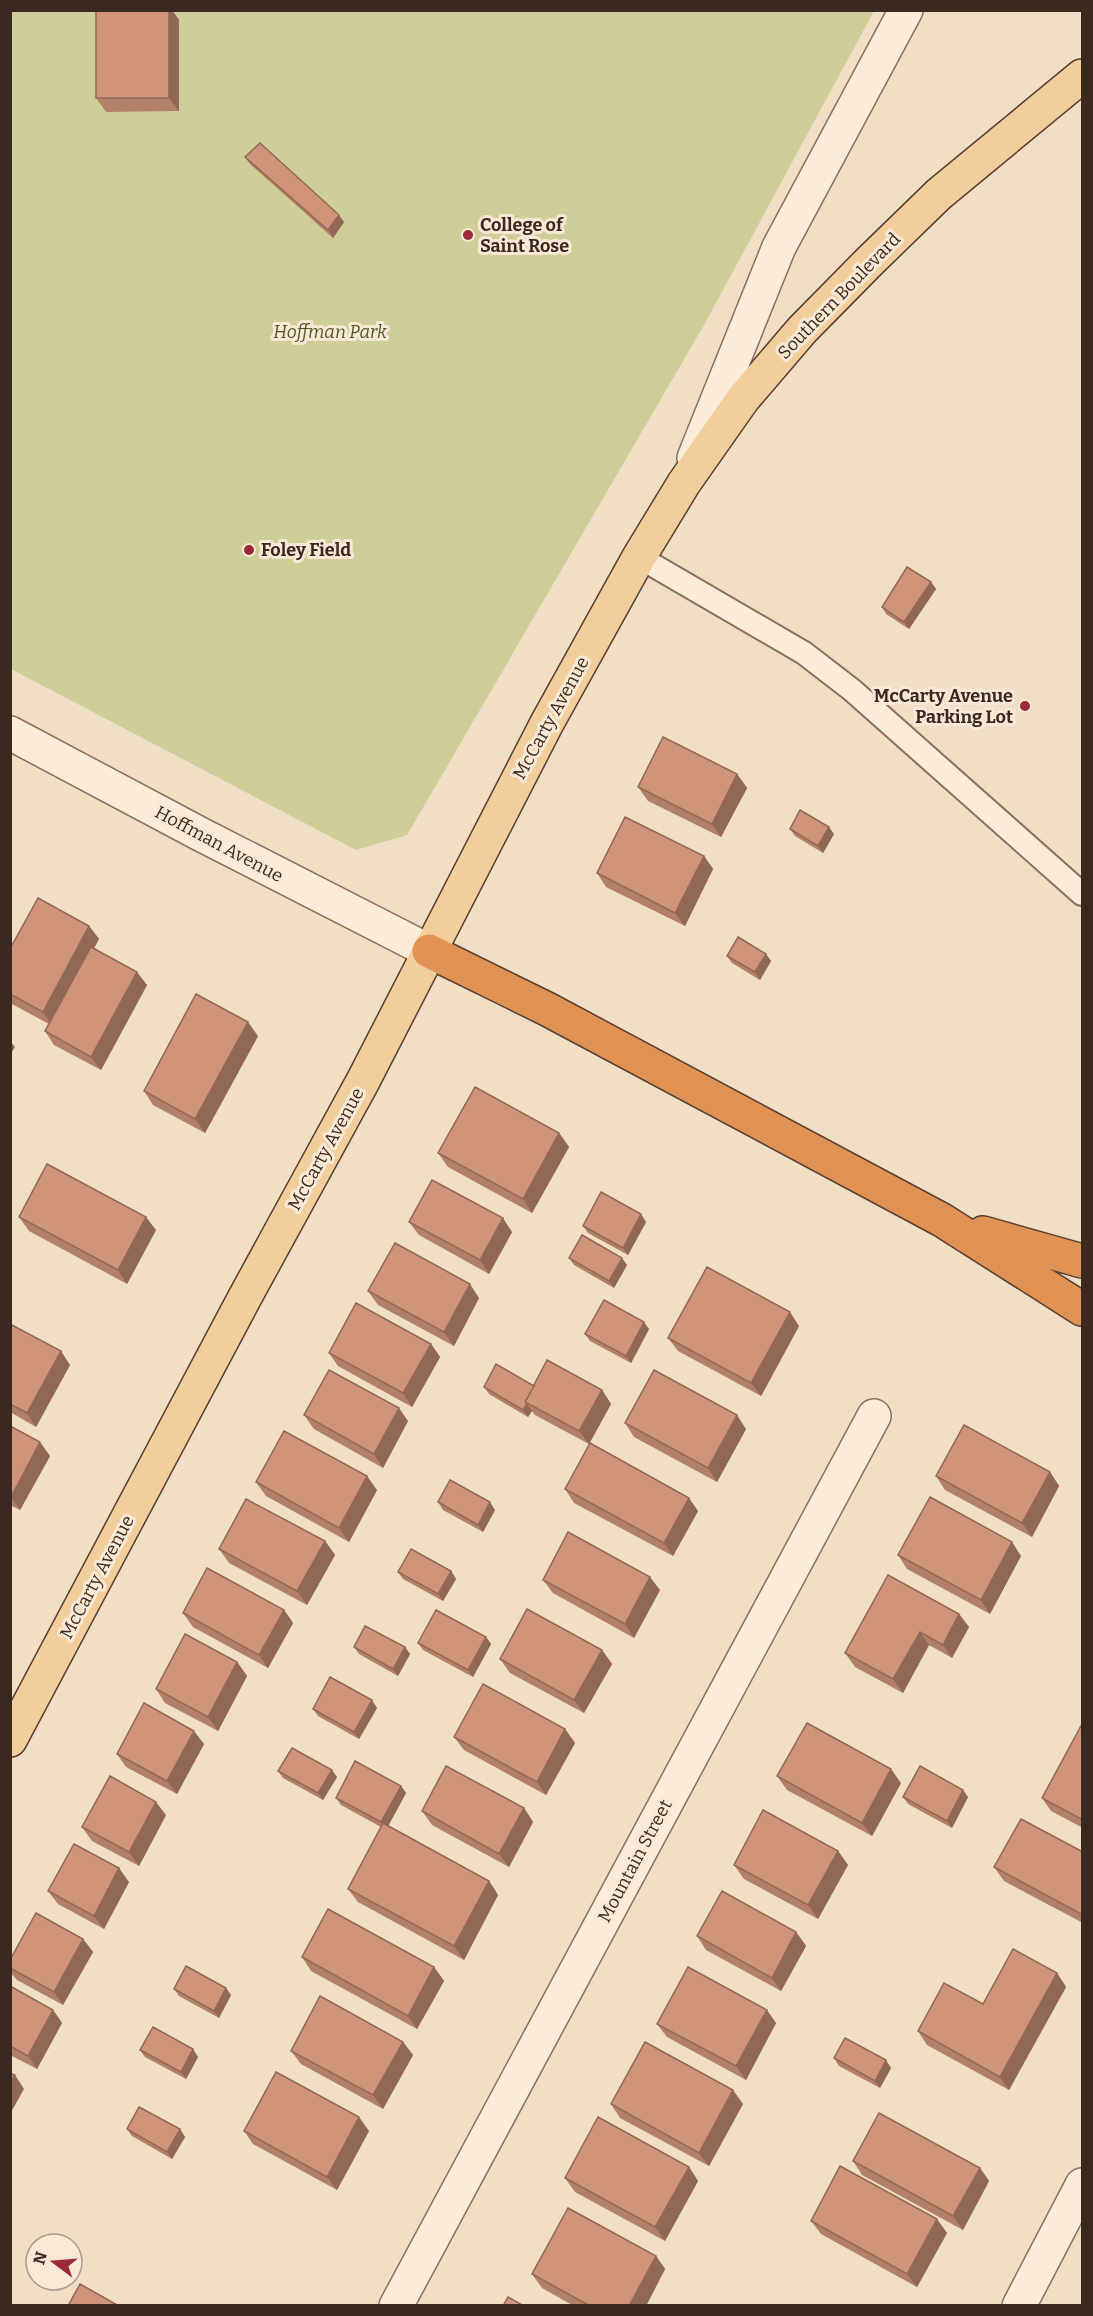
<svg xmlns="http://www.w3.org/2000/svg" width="1093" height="2316" viewBox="0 0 1093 2316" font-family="Bitter,serif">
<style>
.green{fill:#cece99}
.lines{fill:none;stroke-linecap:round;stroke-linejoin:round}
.service-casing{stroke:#8b6f5b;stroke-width:26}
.minor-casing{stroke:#8b6f5b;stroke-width:36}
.tertiary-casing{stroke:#8b6f5b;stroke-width:36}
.primary-casing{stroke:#593e2f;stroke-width:36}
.motorway-casing{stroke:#593e2f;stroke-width:36}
.service{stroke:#faecd9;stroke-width:22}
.minor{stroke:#faecd9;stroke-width:33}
.tertiary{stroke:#faecd9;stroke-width:33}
.primary{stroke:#f3ce9d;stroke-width:33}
.motorway{stroke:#e09355;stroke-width:33}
.wall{fill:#b27f69}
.shaded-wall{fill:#916855}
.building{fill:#cf947a;stroke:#916855;stroke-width:1.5}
.poi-dot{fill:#9c2937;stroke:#f7e9d5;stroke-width:2}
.labels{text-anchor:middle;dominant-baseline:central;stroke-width:6;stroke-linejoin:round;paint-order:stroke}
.poi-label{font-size:18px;font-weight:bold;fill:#3b291f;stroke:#f7e9d5;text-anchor:start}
.street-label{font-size:18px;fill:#3b291f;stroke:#f7e9d5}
.park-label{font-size:18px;font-style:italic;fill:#515825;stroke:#f7e9d5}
</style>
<rect width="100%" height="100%" fill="#f0dec5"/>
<!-- green -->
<path class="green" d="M10,11H874L704,325L407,835L356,850L11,669Z"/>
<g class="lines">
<!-- service casing -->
<g class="service-casing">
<path id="service" d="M639,557L804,653L852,690L1082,894"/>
</g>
<!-- minor casing -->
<g class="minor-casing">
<g id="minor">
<path d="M396,2306L874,1416"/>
<path d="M1019,2306L1082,2185"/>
</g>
</g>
<!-- tertiary casing -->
<g class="tertiary-casing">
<g id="tertiary">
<path d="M694,458L779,247L906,10"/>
<path d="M10,733L202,835L429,951"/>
</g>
</g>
<!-- primary casing -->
<g class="primary-casing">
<path id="primary" d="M10,1740L245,1297L363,1081L547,723L639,557L684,483L743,399L802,330L869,262L939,194L1082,76"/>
</g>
<!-- motorway casing -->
<g class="motorway-casing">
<g id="motorway">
<path d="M429,951L547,1009L942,1220L1082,1309"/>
<path d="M983,1233L1082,1261"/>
</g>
</g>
<!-- service -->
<use href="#service" class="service"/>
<!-- minor -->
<use href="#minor" class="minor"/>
<!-- tertiary -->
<use href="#tertiary" class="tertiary"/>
<!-- primary -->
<use href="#primary" class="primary"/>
<!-- motorway -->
<use href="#motorway" class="motorway"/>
</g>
<!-- wall -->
<g class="wall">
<path d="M96,10H172L179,20V111L106,112L96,98Z"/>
<path d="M245,157L344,222L333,238L250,164Z"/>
<path d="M931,582L936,589L909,629L886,614L882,607Z"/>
<path d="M737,774L747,788L721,837L648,801L638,787Z"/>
<path d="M790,829L834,834L823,853L795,836Z"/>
<path d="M704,856L713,869L685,926L606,887L597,873Z"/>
<path d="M89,926L99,939L94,948L147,985L101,1070L54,1045L45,1031L49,1024L10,1003V949Z"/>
<path d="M766,954L771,961L760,980L732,963L727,956Z"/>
<path d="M258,1036L205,1133L153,1105L144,1091Z"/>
<path d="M559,1133L569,1147L532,1213L448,1167L438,1153Z"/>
<path d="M19,1217L156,1230L127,1284L29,1231Z"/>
<path d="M409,1222L512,1232L489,1274L419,1235Z"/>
<path d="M646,1222L628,1255L588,1233L583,1226Z"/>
<path d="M569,1258L627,1265L614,1288L574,1265Z"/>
<path d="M368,1291L479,1298L454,1346L378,1305Z"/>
<path d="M10,1324L70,1365L36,1427L10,1412Z"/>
<path d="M799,1326L761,1396L678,1351L668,1338Z"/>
<path d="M649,1329L631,1363L590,1341L585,1334Z"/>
<path d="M431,1344L440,1357L412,1407L338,1366L329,1353Z"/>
<path d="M534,1386L602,1390L611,1404L589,1444L535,1415L532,1411L528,1417L489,1394L484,1387Z"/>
<path d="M304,1415L408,1421L383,1468L314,1429Z"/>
<path d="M625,1423L746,1429L717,1482L634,1437Z"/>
<path d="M10,1426L50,1456L20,1510L10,1505Z"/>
<path d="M1050,1472L1059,1486L1032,1537L945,1490L936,1476Z"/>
<path d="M256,1482L377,1490L349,1542L266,1496Z"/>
<path d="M565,1489L698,1511L673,1556L574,1503Z"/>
<path d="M438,1502L495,1510L483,1532L443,1510Z"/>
<path d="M325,1541L335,1555L307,1605L229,1563L219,1549Z"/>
<path d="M898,1555L1021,1556L990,1614L907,1569Z"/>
<path d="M451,1571L456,1579L443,1601L403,1579L398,1572Z"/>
<path d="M543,1580L660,1590L634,1638L553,1593Z"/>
<path d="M284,1610L293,1623L268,1668L193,1627L183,1613Z"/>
<path d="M959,1614L969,1627L952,1658L929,1645L903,1693L855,1667L845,1653Z"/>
<path d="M486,1637L491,1644L473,1677L423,1650L418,1643Z"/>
<path d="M354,1647H405L410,1654L398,1676L359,1654Z"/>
<path d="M602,1650L612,1664L584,1713L510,1673L500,1659Z"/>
<path d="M237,1662L247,1676L218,1731L165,1703L156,1689Z"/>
<path d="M377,1708L359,1739L318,1716L313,1709Z"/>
<path d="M1083,1722V1828L1051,1811L1042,1798Z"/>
<path d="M565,1729L575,1743L546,1795L464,1750L454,1737Z"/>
<path d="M204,1744L177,1794L126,1767L117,1754Z"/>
<path d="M278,1771L337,1777L323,1800L283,1778Z"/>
<path d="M777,1776L901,1783L872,1836L787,1790Z"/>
<path d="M401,1786L406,1793L388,1826L489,1881L498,1895L464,1960L358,1902L348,1889L381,1827L341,1805L336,1798Z"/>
<path d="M903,1797H968L952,1828L908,1804Z"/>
<path d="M524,1808L533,1822L509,1867L432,1825L422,1811Z"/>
<path d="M166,1815L139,1866L92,1841L82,1827Z"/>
<path d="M838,1851L848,1865L818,1919L744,1879L734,1865Z"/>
<path d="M1083,1852V1923L1004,1881L994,1867Z"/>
<path d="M129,1882L104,1929L58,1904L48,1891Z"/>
<path d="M796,1932L806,1946L781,1991L706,1950L697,1936Z"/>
<path d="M83,1939L93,1952L63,2005L17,1980L10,1972V1960Z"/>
<path d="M302,1957L434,1967L444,1981L417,2029L311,1971Z"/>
<path d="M1057,1973L1066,1987L1009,2090L927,2045L918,2031Z"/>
<path d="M10,1986L53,2010L62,2023L37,2069L10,2055Z"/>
<path d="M174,1989L231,1995L219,2018L179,1996Z"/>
<path d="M776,2023L746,2080L667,2037L657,2024Z"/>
<path d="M403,2042L413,2055L383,2109L301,2064L291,2051Z"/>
<path d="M140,2050L198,2057L186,2079L145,2057Z"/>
<path d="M834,2058L891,2068L880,2088L839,2066Z"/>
<path d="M611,2104H743L709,2166L620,2118Z"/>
<path d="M127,2129H180L185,2137L172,2159L132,2136Z"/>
<path d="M244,2131H369L337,2190L253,2144Z"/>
<path d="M853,2161L980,2168L989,2181L963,2230L862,2175Z"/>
<path d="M689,2167L698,2181L665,2241L575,2192L565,2178Z"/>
<path d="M811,2221L947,2233L917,2287L821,2234Z"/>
<path d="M656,2256L665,2269L646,2306H574L542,2288L532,2274Z"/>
</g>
<!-- shaded-wall -->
<g class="shaded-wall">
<path d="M169,10H172L179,20V111L169,98Z"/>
<path d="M339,215L344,222L333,238L328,230Z"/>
<path d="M931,582L936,589L909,629L904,622Z"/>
<path d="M737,774L747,788L721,837L712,824Z"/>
<path d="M829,827L834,834L823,853L818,846Z"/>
<path d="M704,856L713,869L685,926L675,913Z"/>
<path d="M89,926L99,939L52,1026L43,1012Z"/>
<path d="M766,954L771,961L760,980L755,972Z"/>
<path d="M137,972L147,985L101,1070L91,1057Z"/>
<path d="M248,1022L258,1036L205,1133L195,1119Z"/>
<path d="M10,1041L15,1047L10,1055Z"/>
<path d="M559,1133L569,1147L532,1213L523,1199Z"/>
<path d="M641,1214L646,1222L628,1255L623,1248Z"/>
<path d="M146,1217L156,1230L127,1284L118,1270Z"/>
<path d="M503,1218L512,1232L489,1274L480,1260Z"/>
<path d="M622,1258L627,1265L614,1288L609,1281Z"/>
<path d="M470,1284L479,1298L454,1346L444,1332Z"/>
<path d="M790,1312L799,1326L761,1396L751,1383Z"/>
<path d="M644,1322L649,1329L631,1363L626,1356Z"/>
<path d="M431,1344L440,1357L412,1407L403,1393Z"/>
<path d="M61,1351L70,1365L36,1427L27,1413Z"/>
<path d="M602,1390L611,1404L589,1444L579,1431Z"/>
<path d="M527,1404L532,1411L528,1417L523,1410Z"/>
<path d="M399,1408L408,1421L383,1468L374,1454Z"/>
<path d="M737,1415L746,1429L717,1482L708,1468Z"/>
<path d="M40,1442L50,1456L20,1510L11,1497Z"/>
<path d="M1050,1472L1059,1486L1032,1537L1022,1523Z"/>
<path d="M367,1476L377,1490L349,1542L339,1528Z"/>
<path d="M689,1498L698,1511L673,1556L664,1543Z"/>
<path d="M490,1502L495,1510L483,1532L478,1525Z"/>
<path d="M325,1541L335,1555L307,1605L297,1591Z"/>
<path d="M1012,1542L1021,1556L990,1614L981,1600Z"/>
<path d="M451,1571L456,1579L443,1601L438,1594Z"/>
<path d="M650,1577L660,1590L634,1638L625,1624Z"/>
<path d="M284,1610L293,1623L268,1668L259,1655Z"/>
<path d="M959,1614L969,1627L952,1658L943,1645Z"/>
<path d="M920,1632L929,1645L903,1693L893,1679Z"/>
<path d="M486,1637L491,1644L473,1677L468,1670Z"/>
<path d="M405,1647L410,1654L398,1676L393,1669Z"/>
<path d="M602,1650L612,1664L584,1713L574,1700Z"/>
<path d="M237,1662L247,1676L218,1731L208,1717Z"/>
<path d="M372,1700L377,1708L359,1739L354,1732Z"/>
<path d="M565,1729L575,1743L546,1795L537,1782Z"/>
<path d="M194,1731L204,1744L177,1794L167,1781Z"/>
<path d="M891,1769L901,1783L872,1836L862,1823Z"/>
<path d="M332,1770L337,1777L323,1800L318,1793Z"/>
<path d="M401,1786L406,1793L386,1830L381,1822Z"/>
<path d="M963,1790L968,1797L952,1828L947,1821Z"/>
<path d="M156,1802L166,1815L139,1866L129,1852Z"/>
<path d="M524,1808L533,1822L509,1867L499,1854Z"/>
<path d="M838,1851L848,1865L818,1919L808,1905Z"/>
<path d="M119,1868L129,1882L104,1929L94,1916Z"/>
<path d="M489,1881L498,1895L464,1960L454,1946Z"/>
<path d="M796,1932L806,1946L781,1991L772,1978Z"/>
<path d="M83,1939L93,1952L63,2005L54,1992Z"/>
<path d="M434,1967L444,1981L417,2029L408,2016Z"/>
<path d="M1057,1973L1066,1987L1009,2090L1000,2077Z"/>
<path d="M226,1988L231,1995L219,2018L214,2011Z"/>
<path d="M53,2010L62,2023L37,2069L28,2056Z"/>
<path d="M767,2010L776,2023L746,2080L736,2066Z"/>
<path d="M403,2042L413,2055L383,2109L373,2095Z"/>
<path d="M193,2049L198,2057L186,2079L181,2072Z"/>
<path d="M886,2060L891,2068L880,2088L875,2081Z"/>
<path d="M15,2075L24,2089L10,2114V2083Z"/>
<path d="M733,2090L743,2104L709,2166L699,2153Z"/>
<path d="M359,2117L369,2131L337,2190L327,2177Z"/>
<path d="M180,2129L185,2137L172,2159L167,2152Z"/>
<path d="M689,2167L698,2181L665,2241L655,2227Z"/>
<path d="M980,2168L989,2181L963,2230L953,2216Z"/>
<path d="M937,2219L947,2233L917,2287L907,2274Z"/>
<path d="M656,2256L665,2269L646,2306H629Z"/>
</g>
<!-- building -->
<g class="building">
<rect x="96" y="10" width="73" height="88"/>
<path d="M260,143L339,215L328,230L245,157Z"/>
<path d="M907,567L931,582L904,622L882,607Z"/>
<path d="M663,737L737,774L712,824L638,787Z"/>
<path d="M800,810L829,827L818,846L790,829Z"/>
<path d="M625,817L704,856L675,913L597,873Z"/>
<path d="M38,898L89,926L43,1012L10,994V949Z"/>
<path d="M738,937L766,954L755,972L727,956Z"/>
<path d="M91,947L137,972L91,1057L45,1031Z"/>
<path d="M196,994L248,1022L195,1119L144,1091Z"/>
<path d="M475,1087L559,1133L523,1199L438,1153Z"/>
<path d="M47,1164L146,1217L118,1270L19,1217Z"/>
<path d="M432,1180L503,1218L480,1260L409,1222Z"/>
<path d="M601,1192L641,1214L623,1248L583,1226Z"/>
<path d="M582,1235L622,1258L609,1281L569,1258Z"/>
<path d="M395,1243L470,1284L444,1332L368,1291Z"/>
<path d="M707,1267L790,1312L751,1383L668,1338Z"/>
<path d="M604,1300L644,1322L626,1356L585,1334Z"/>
<path d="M356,1303L431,1344L403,1393L329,1353Z"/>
<path d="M10,1324L61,1351L27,1413L10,1404Z"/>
<path d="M547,1360L602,1390L579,1431L525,1402Z"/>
<path d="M496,1364L534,1386L525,1402L527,1404L523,1410L484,1387Z"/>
<path d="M329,1370L399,1408L374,1454L304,1415Z"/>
<path d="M654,1370L737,1415L708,1468L625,1423Z"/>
<path d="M964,1425L1050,1472L1022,1523L936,1476Z"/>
<path d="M10,1426L40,1442L11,1497H10Z"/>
<path d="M284,1431L367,1476L339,1528L256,1482Z"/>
<path d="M590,1443L689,1498L664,1543L565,1489Z"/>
<path d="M450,1480L490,1502L478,1525L438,1502Z"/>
<path d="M930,1497L1012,1542L981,1600L898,1555Z"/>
<path d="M246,1499L325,1541L297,1591L219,1549Z"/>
<path d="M568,1532L650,1577L625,1624L543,1580Z"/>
<path d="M411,1549L451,1571L438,1594L398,1572Z"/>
<path d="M207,1568L284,1610L259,1655L183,1613Z"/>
<path d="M888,1575L959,1614L943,1645L920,1632L893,1679L845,1653Z"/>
<path d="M527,1609L602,1650L574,1700L500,1659Z"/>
<path d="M436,1610L486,1637L468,1670L418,1643Z"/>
<path d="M365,1626L405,1647L393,1669L354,1647Z"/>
<path d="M185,1634L237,1662L208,1717L156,1689Z"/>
<path d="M330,1677L372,1700L354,1732L313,1709Z"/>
<path d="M483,1684L565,1729L537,1782L454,1737Z"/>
<path d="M144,1703L194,1731L167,1781L117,1754Z"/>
<path d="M1083,1722V1820L1042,1798Z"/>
<path d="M807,1723L891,1769L862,1823L777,1776Z"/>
<path d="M292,1748L332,1770L318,1793L278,1771Z"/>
<path d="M355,1761L401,1786L381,1822L336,1798Z"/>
<path d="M446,1766L524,1808L499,1854L422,1811Z"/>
<path d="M920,1766L963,1790L947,1821L903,1797Z"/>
<path d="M110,1776L156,1802L129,1852L82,1827Z"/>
<path d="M763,1810L838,1851L808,1905L734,1865Z"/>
<path d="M1021,1819L1083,1852V1915L994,1867Z"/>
<path d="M383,1823L489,1881L454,1946L348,1889Z"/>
<path d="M74,1844L119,1868L94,1916L48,1891Z"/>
<path d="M722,1891L796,1932L772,1978L697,1936Z"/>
<path d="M328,1909L434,1967L408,2016L302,1957Z"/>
<path d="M36,1913L83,1939L54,1992L10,1968V1960Z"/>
<path d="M1013,1949L1057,1973L1000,2077L918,2031L944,1983L983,2004Z"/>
<path d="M186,1966L226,1988L214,2011L174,1989Z"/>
<path d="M688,1967L767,2010L736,2066L657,2024Z"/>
<path d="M10,1986L53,2010L28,2056L10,2046Z"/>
<path d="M320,1996L403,2042L373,2095L291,2051Z"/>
<path d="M153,2027L193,2049L181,2072L140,2050Z"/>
<path d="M845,2038L886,2060L875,2081L834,2058Z"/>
<path d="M645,2042L733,2090L699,2153L611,2104Z"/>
<path d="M276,2072L359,2117L327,2177L244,2131Z"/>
<path d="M10,2073L15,2075L10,2083Z"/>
<path d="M139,2107L180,2129L167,2152L127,2129Z"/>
<path d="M879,2113L980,2168L953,2216L853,2161Z"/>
<path d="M598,2117L689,2167L655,2227L565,2178Z"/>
<path d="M840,2166L937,2219L907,2274L811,2221Z"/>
<path d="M568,2208L656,2256L629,2306H590L532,2274Z"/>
<path d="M80,2284L119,2306H68Z"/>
<path d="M508,2297L524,2306H503Z"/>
</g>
<!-- markers -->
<g class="poi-dot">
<circle cx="468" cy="235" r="6"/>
<circle cx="249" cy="550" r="6"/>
<circle cx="1025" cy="706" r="6"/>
</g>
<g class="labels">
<!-- poi labels -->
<g class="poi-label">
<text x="480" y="225">College of<tspan x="480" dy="21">Saint Rose</tspan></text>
<text x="261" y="550">Foley Field</text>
<text x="1013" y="696" text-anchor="end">McCarty Avenue<tspan x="1013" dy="21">Parking Lot</tspan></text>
</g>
<!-- street labels -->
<g class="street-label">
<text transform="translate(839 296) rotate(-46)">Southern Boulevard</text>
<text transform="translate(551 718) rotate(-61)">McCarty Avenue</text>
<text transform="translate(219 844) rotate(28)">Hoffman Avenue</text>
<text transform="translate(326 1149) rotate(-61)">McCarty Avenue</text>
<text transform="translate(97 1577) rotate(-62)">McCarty Avenue</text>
<text transform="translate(635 1861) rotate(-62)">Mountain Street</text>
</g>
<!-- park labels -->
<g class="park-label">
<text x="330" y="332">Hoffman Park</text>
</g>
</g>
<!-- border -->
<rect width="1093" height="2316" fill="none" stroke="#3b291f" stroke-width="24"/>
<!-- north arrow -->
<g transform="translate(54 2262) rotate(286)"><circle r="28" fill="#f7e9d5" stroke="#ac9c8c" stroke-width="1.5"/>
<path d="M0-4.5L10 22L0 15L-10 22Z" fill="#9c2937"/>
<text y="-9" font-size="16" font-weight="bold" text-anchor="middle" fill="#3b291f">N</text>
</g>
</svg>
